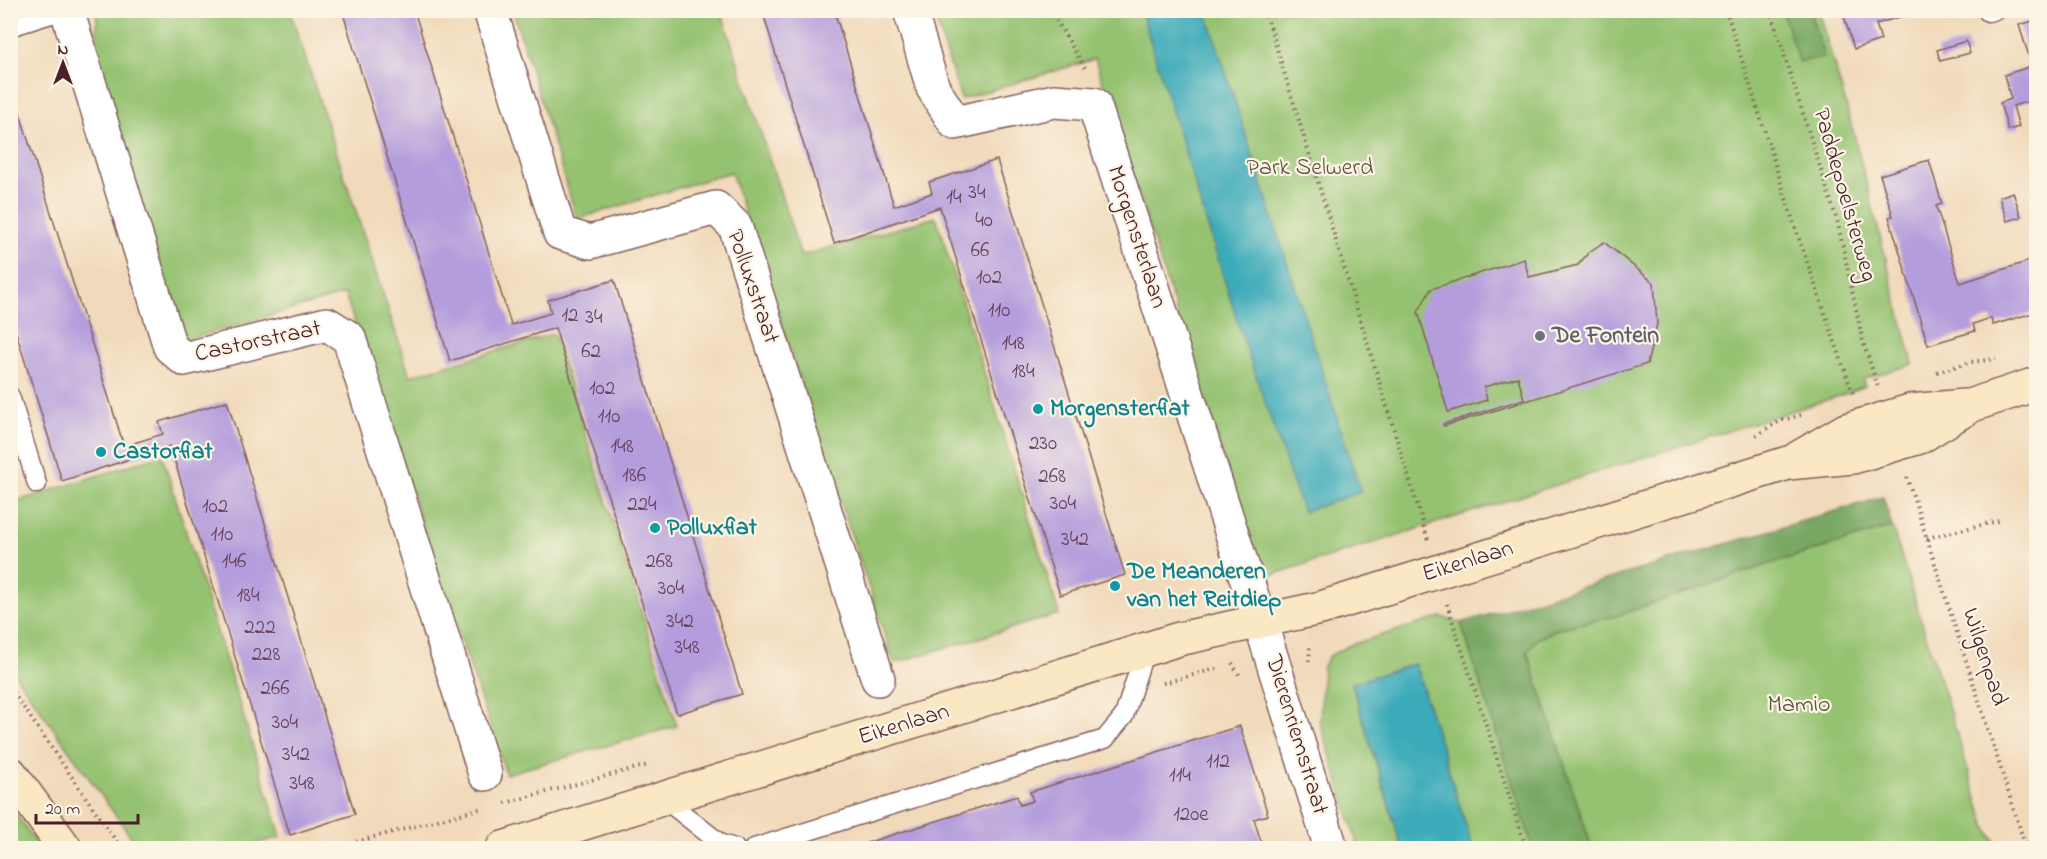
<svg xmlns="http://www.w3.org/2000/svg" width="2047" height="859" viewBox="0 0 2047 859" font-family="'Indie Flower',sans-serif">
<style>
.green{fill:#95c271;stroke:#70704e;stroke-width:1.5}
.forest{fill:#78a863;stroke:#616447;stroke-width:1.5}
.water{fill:#3baab9;stroke:#426472;stroke-width:1.5}
.building{fill:#b49ddc}
.lines{fill:none;stroke-linecap:round;stroke-linejoin:round}
.service-casing{stroke:#84605d;stroke-width:21}
.minor-casing{stroke:#84605d;stroke-width:36}
.tertiary-casing{stroke:#84605d;stroke-width:36}
.secondary-casing{stroke:#84605d;stroke-width:36}
.path{stroke:#84605d;stroke-width:4;stroke-dasharray:1.5 4.5;stroke-linecap:butt}
.service{stroke:#fff;stroke-width:18}
.minor{stroke:#fff;stroke-width:33}
.tertiary{stroke:#fff;stroke-width:33}
.secondary{stroke:#fae7c3;stroke-width:33}
.worship-dot{fill:#6b7280;stroke:#fcf5e5;stroke-width:2}
.culture-dot{fill:#0f9aa8;stroke:#fcf5e5;stroke-width:2}
.labels{text-anchor:middle;dominant-baseline:central;stroke-width:4.5;stroke-linejoin:round;paint-order:stroke}
.number-label{font-size:21px;fill:#643e57}
.park-label{font-size:24px;fill:#605040;stroke:#fcf5e5}
.street-label{font-size:24px;fill:#4a1f2b;stroke:#fcf5e5}
.worship-label{font-size:24px;font-weight:bold;fill:#5b616d;stroke:#fcf5e5;text-anchor:start}
.culture-label{font-size:24px;font-weight:bold;fill:#0d838f;stroke:#fcf5e5;text-anchor:start}
</style>
<rect width="100%" height="100%" fill="#fcf5e5"/>
<filter id="ink" filterUnits="userSpaceOnUse"><feTurbulence type="fractalNoise" baseFrequency=".0167" numOctaves="2"/><feDisplacementMap in="SourceGraphic" scale="12" xChannelSelector="R" yChannelSelector="G"/><feConvolveMatrix kernelMatrix="1 2 1 2 8 2 1 2 1" color-interpolation-filters="sRGB"/></filter>
<filter id="wash" filterUnits="userSpaceOnUse"><feTurbulence type="fractalNoise" baseFrequency=".008" numOctaves="4" result="noise"/><feDisplacementMap in="SourceGraphic" scale="24" xChannelSelector="R" yChannelSelector="G"/><feGaussianBlur stdDeviation="1.35" result="paint"/><feColorMatrix in="noise" values="0 0 0 0 0 0 0 0 0 0 0 0 0 0 0 0 0 1.4 0 .05"/><feComposite in="paint" operator="in"/></filter>
<g filter="url(#wash)">
<rect width="100%" height="100%" fill="#f1dabb"/>
<!-- green -->
<g class="green">
<path d="M97,11H290L410,376L554,334L677,726L506,774L345,294L182,341L96,53Z"/>
<path d="M513,11H721L801,256L936,217L1059,614L894,663L731,172L577,219Z"/>
<path d="M933,11H1818L1847,108L1913,364L1863,379L1865,386L1839,396L1262,578L1095,59L961,99Z"/>
<path d="M162,455L281,837L239,848H139L11,669V503Z"/>
<path d="M1892,527L1986,827L1999,848H1592L1527,652L1537,639L1557,629L1616,616L1763,566Z"/>
<path d="M1441,617L1461,623L1533,848H1473L1415,664L1352,684L1402,848H1359L1320,722L1323,666L1329,656L1350,645Z"/>
<path d="M10,807H11L40,848H17L11,839Z"/>
</g>
<!-- forest -->
<g class="forest">
<path d="M1782,11H1810L1824,57L1799,62Z"/>
<path d="M1883,497L1892,527L1763,566L1616,616L1557,629L1537,639L1527,652L1592,848H1533L1461,623Z"/>
</g>
<!-- water -->
<g class="water">
<path d="M1141,11H1206L1361,492L1303,512L1241,333Z"/>
<path d="M1415,664L1473,848H1402L1352,683Z"/>
</g>
<g id="blocks">
<!-- building -->
<g class="building">
<path d="M342,10H414L511,325L551,313L548,300L614,280L742,694L677,714L555,328L450,361Z"/>
<path d="M762,10H834L894,206L932,193L929,182L997,160L1125,575L1060,595L940,207L834,243Z"/>
<path d="M1842,10H1920V11L1876,24L1881,40L1854,49Z"/>
<path d="M2036,20V99L2013,106L2019,127L2008,130L2000,103L2011,99L2004,75L2032,66L2019,25Z"/>
<path d="M1966,41L1970,53L1940,61L1937,50Z"/>
<path d="M10,82L124,446L163,434L159,422L227,401L355,814L290,835L170,446L62,481L10,313Z"/>
<path d="M1929,160L1942,204L1936,206L1960,283L2036,259V312L1993,325L1991,318L1973,324L1975,331L1928,345L1889,217L1893,216L1880,175Z"/>
<path d="M2013,192L2021,217L2007,221L1999,197Z"/>
<path d="M1604,242L1654,283L1657,324L1647,364L1444,426L1443,424L1524,399L1518,377L1484,387L1487,400L1448,412L1418,312L1431,289L1524,259L1529,277L1578,265L1589,252Z"/>
<path d="M1240,726L1268,815L1254,819L1263,848H850L1017,796L1020,805L1033,801L1030,792Z"/>
</g>
</g>
</g>
<g filter="url(#ink)">
<use href="#blocks" fill-opacity="0" stroke="#84605d" stroke-width="1.5"/>
<g class="lines">
<!-- service casing -->
<g class="service-casing">
<g id="service">
<path d="M1988,12L1995,10"/>
<path d="M10,27L64,10"/>
<path d="M10,396L37,484"/>
<path d="M663,798L721,844L735,848"/>
<path d="M754,848L1105,739L1124,716L1145,650"/>
</g>
</g>
<!-- minor casing -->
<g class="minor-casing">
<g id="minor">
<path d="M67,10L170,347L184,359L327,324L349,338L485,774"/>
<path d="M490,10L560,233L590,242L716,208L735,226L878,679"/>
<path d="M910,10L933,88L955,123L1054,101L1094,104L1260,621"/>
</g>
</g>
<!-- tertiary casing -->
<g class="tertiary-casing">
<path id="tertiary" d="M1260,621L1331,848"/>
</g>
<!-- secondary casing -->
<g class="secondary-casing">
<g id="secondary">
<path d="M1798,458L1846,430L1910,411L1964,406"/>
<path d="M10,773L65,848"/>
<path d="M503,848L1179,639L1321,608L1788,463L1853,457L1920,437L1972,405L2036,384"/>
</g>
</g>
<!-- path -->
<g class="path">
<path d="M1050,10L1087,71"/>
<path d="M1265,10L1428,540"/>
<path d="M1726,10L1796,230L1853,394"/>
<path d="M1770,10L1838,224L1863,342L1878,387"/>
<path d="M1937,372L1971,362L1996,359"/>
<path d="M1756,435L1780,421L1801,415"/>
<path d="M1907,477L2024,841L2033,848"/>
<path d="M1927,538L2002,520"/>
<path d="M1180,601L1216,590"/>
<path d="M1447,604L1526,848"/>
<path d="M1309,661L1310,645"/>
<path d="M1232,663L1240,676"/>
<path d="M1163,683L1219,668"/>
<path d="M10,688L121,848"/>
<path d="M505,803L648,765"/>
<path d="M333,848L483,808"/>
<path d="M667,848L676,841"/>
</g>
<!-- service -->
<use href="#service" class="service"/>
<!-- minor -->
<use href="#minor" class="minor"/>
<!-- tertiary -->
<use href="#tertiary" class="tertiary"/>
<!-- secondary -->
<use href="#secondary" class="secondary"/>
</g>
</g>
<!-- markers -->
<circle class="worship-dot" cx="1540" cy="336" r="6"/>
<g class="culture-dot">
<circle cx="1038" cy="409" r="6"/>
<circle cx="101" cy="452" r="6"/>
<circle cx="655" cy="528" r="6"/>
<circle cx="1115" cy="586" r="6"/>
</g>
<g class="labels">
<!-- number labels -->
<g class="number-label">
<text x="977" y="193">34</text>
<text x="954" y="198">14</text>
<text x="984" y="221">40</text>
<text x="980" y="251">66</text>
<text x="989" y="278">102</text>
<text x="999" y="311">110</text>
<text x="570" y="316">12</text>
<text x="594" y="318">34</text>
<text x="1013" y="344">148</text>
<text x="591" y="352">62</text>
<text x="1023" y="372">184</text>
<text x="602" y="389">102</text>
<text x="609" y="417">110</text>
<text x="1043" y="444">230</text>
<text x="622" y="447">148</text>
<text x="634" y="476">186</text>
<text x="1052" y="477">268</text>
<text x="1063" y="504">304</text>
<text x="642" y="505">224</text>
<text x="215" y="507">102</text>
<text x="222" y="535">110</text>
<text x="1075" y="540">342</text>
<text x="234" y="562">146</text>
<text x="659" y="562">268</text>
<text x="671" y="589">304</text>
<text x="248" y="596">184</text>
<text x="680" y="622">342</text>
<text x="260" y="628">222</text>
<text x="687" y="648">348</text>
<text x="266" y="655">228</text>
<text x="275" y="689">266</text>
<text x="285" y="723">304</text>
<text x="296" y="755">342</text>
<text x="1218" y="762">112</text>
<text x="1180" y="776">114</text>
<text x="302" y="784">348</text>
<text x="1191" y="815">120e</text>
</g>
<!-- park labels -->
<g class="park-label">
<text x="1310" y="168">Park Selwerd</text>
<text x="1799" y="705">Mamio</text>
</g>
<!-- street labels -->
<g class="street-label">
<text transform="translate(1844 195) rotate(74)">Paddepoelsterweg</text>
<text transform="translate(1136 237) rotate(72)">Morgensterlaan</text>
<text transform="translate(752 287) rotate(71)">Polluxstraat</text>
<text transform="translate(258 342) rotate(-12)">Castorstraat</text>
<text transform="translate(1468 562) rotate(-17)">Eikenlaan</text>
<text transform="translate(1984 657) rotate(72)">Wilgenpad</text>
<text transform="translate(904 725) rotate(-17)">Eikenlaan</text>
<text transform="translate(1296 735) rotate(73)">Dierenriemstraat</text>
</g>
<!-- worship labels -->
<g class="worship-label">
<text x="1552" y="336">De Fontein</text>
</g>
<!-- culture labels -->
<g class="culture-label">
<text x="1050" y="409">Morgensterflat</text>
<text x="113" y="452">Castorflat</text>
<text x="667" y="528">Polluxflat</text>
<text x="1127" y="572">De Meanderen<tspan x="1127" dy="28">van het Reitdiep</tspan></text>
</g>
</g>
<!-- margin -->
<rect width="2047" height="859" fill="none" stroke="#fcf5e5" stroke-width="36"/>
<!-- north arrow -->
<g transform="translate(63 63)" stroke="#fcf5e5" stroke-width="4.5" paint-order="stroke">
<path d="M0-4.5L10 22L0 15L-10 22Z" fill="#4a1f2b"/>
<text y="-9" font-size="16" font-weight="bold" text-anchor="middle" fill="#4a1f2b">N</text>
</g>
<!-- scale -->
<path d="M36 814v9h102v-9" fill="none" stroke="#4a1f2b" stroke-width="3"/>
<text x="45" y="814" font-size="18" fill="#4a1f2b" stroke="#fcf5e5" stroke-width="4.5" paint-order="stroke">20 m</text>
</svg>
